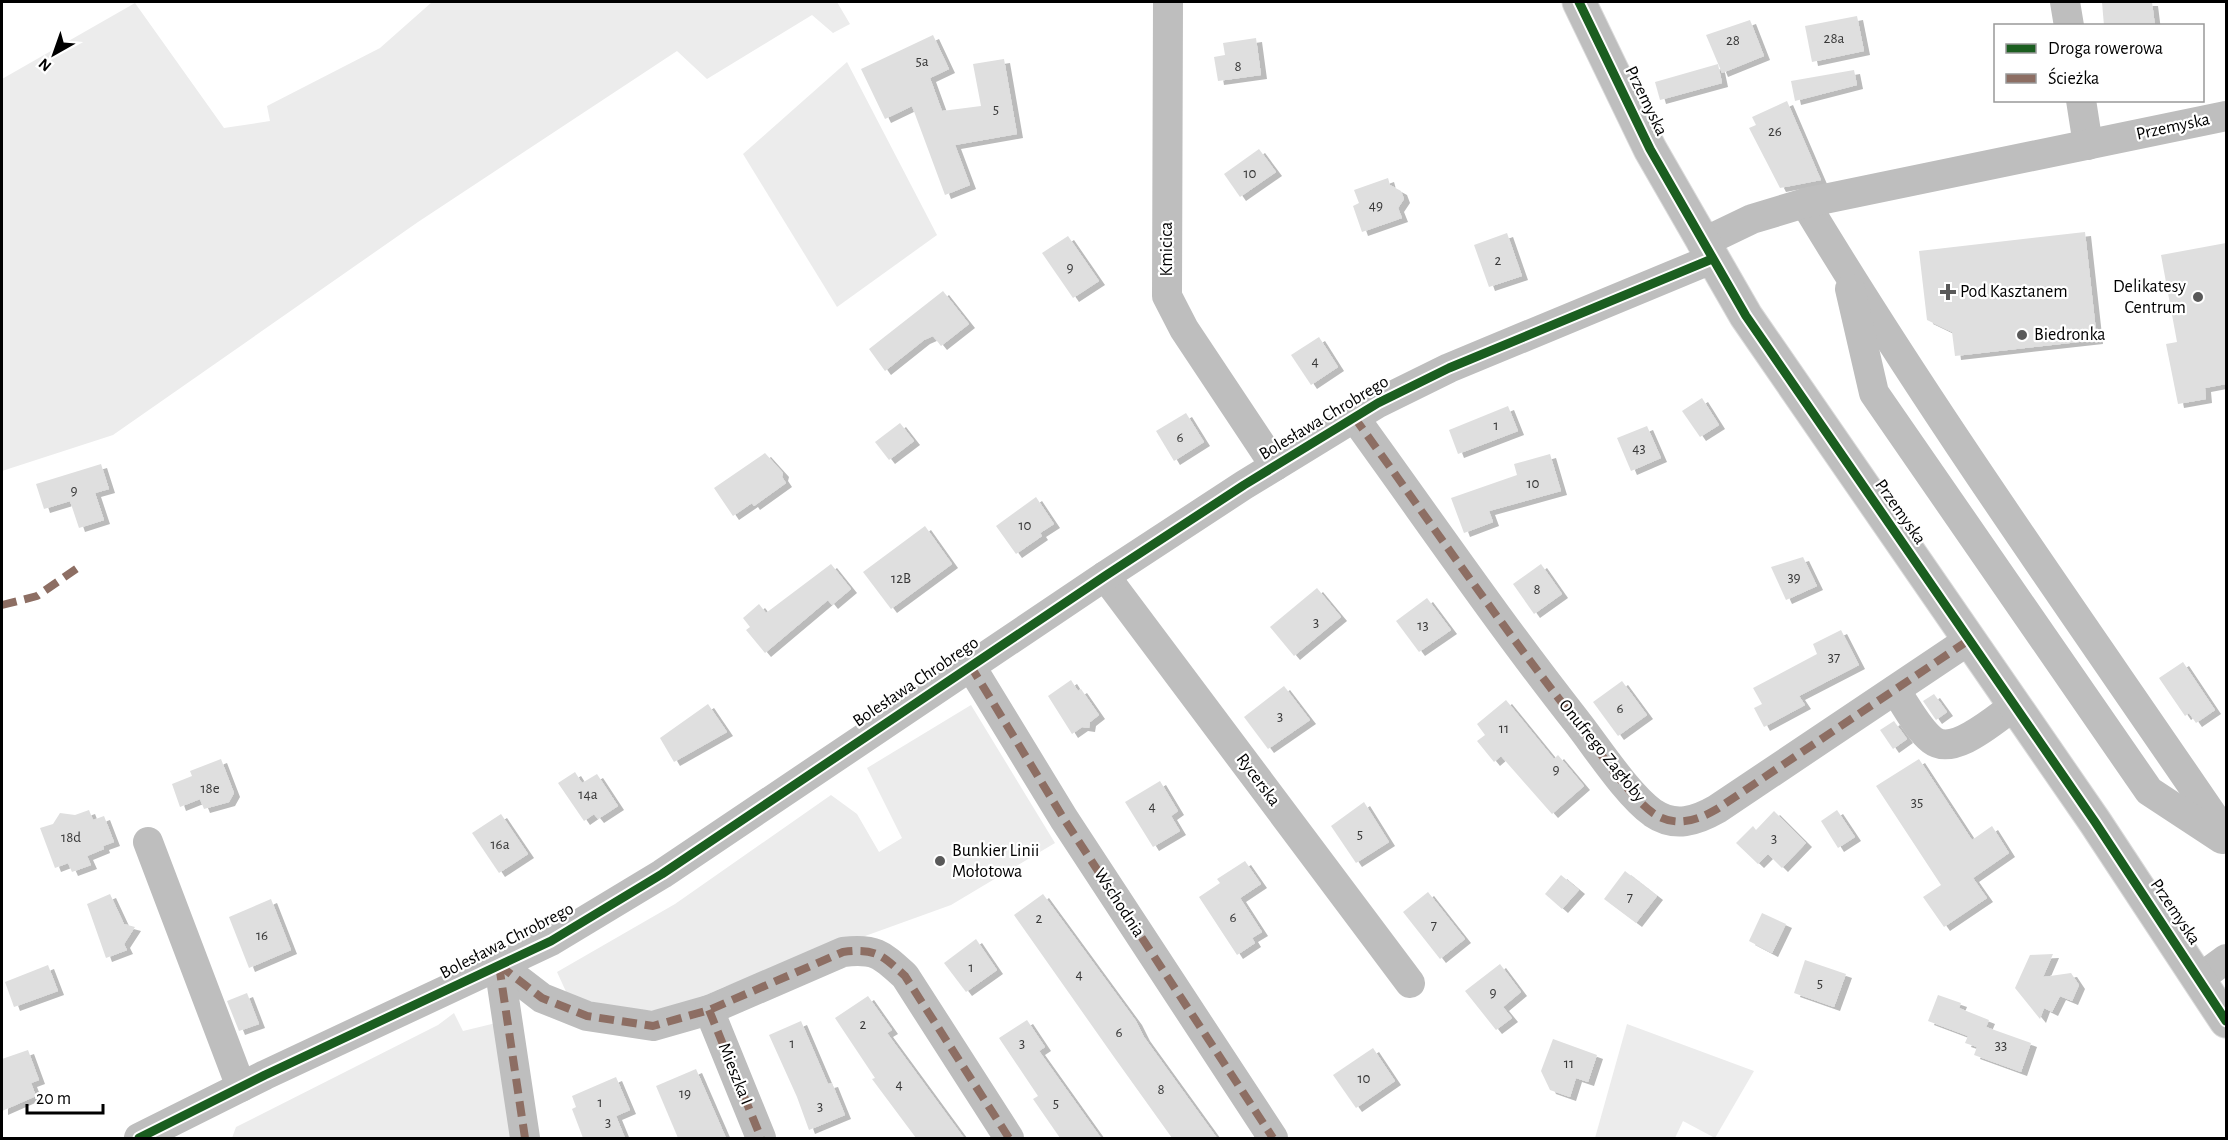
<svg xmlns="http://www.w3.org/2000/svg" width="2228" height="1140" viewBox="0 0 2228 1140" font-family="'Alegreya Sans',sans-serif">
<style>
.green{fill:#ececec}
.building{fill:#dfdfdf;filter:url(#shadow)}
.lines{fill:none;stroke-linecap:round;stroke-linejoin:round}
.major-casing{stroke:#dbdbdb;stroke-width:35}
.minor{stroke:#bebebe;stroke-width:30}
.major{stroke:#bebebe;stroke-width:33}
.quiet{stroke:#8d6e63;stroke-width:8;stroke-dasharray:15 8;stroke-linecap:butt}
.cycleway-casing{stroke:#fff;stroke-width:13}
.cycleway{stroke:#1b5e20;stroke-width:9}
.poi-dot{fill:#595959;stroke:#fff;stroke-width:2}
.labels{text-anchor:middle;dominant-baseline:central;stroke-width:4.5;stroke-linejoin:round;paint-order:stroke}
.number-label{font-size:15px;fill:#383838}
.street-label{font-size:18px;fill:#000;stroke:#fff}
.poi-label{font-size:18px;fill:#000;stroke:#fff;text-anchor:start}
</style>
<defs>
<filter id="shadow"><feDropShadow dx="6" dy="4" stdDeviation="0" flood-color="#0004"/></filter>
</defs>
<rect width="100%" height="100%" fill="#fff"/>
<!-- green -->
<g class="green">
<path d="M432,2H837L850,24L833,33L812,15L707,79L677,51L418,222L113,435L2,471V79L135,3L224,128L270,121L267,106L380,48Z"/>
<path d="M847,62L937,235L837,307L743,154Z"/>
<path d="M971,705L1055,843L951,905L724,987L668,1012L618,1008L568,996L557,972L675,904L831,795L857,814L879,852L902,838L867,768Z"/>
<path d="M454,1013L463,1031L500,1022L516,1138H232L236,1127L438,1025Z"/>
<path d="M1627,1024L1754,1071L1715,1138L1683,1121L1675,1138H1595Z"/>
</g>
<!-- building -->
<g class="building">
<path d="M2102,2H2152L2155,26H2104Z"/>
<path d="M1857,16L1864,51L1812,62L1805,26Z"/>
<path d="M1750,20L1764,56L1722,73L1706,35Z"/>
<path d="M933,35L949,69L930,78L942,111L981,106L973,64L1004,59L1017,134L955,145L970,185L945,195L912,106L885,119L861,69Z"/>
<path d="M1256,38L1261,75L1218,81L1214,57L1225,55L1223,43Z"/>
<path d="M1718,64L1722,83L1660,100L1655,82Z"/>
<path d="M1854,70L1857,85L1795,101L1791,81Z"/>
<path d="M1787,101L1821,180L1780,188L1749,128L1756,125L1752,117Z"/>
<path d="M1259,149L1276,172L1240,197L1224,174Z"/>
<path d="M1388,178L1390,185L1401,191L1404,199L1398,208L1402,218L1362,232L1353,206L1359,203L1354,190Z"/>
<path d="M2085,232L2097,340L1955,356L1952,332L1927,320L1919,251Z"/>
<path d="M1507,233L1522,276L1489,287L1474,245Z"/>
<path d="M1068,236L1099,281L1073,298L1042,253Z"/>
<path d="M2226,243V384L2205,388L2206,399L2178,404L2166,344L2177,342L2161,255Z"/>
<path d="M943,291L969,324L941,346L933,336L924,340L885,371L869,349Z"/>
<path d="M1319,337L1338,367L1311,385L1291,355Z"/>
<path d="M1702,398L1719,425L1700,437L1682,411Z"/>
<path d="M1508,406L1518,431L1458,454L1449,430Z"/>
<path d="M1186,413L1204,442L1174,461L1156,431Z"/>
<path d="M900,423L914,441L889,460L875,442Z"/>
<path d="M1647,426L1661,458L1631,471L1617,438Z"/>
<path d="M765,453L783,473L782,477L786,483L754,506L752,503L733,516L714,488Z"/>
<path d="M1550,454L1561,491L1489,511L1493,522L1464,533L1451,498L1517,475L1514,464Z"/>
<path d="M101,464L109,489L95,493L104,520L79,528L70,501L44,509L36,484Z"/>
<path d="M1036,497L1054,524L1040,533L1042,536L1016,554L996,526Z"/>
<path d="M925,526L952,564L891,609L863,572Z"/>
<path d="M1803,557L1817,586L1786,600L1771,567Z"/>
<path d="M831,564L851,589L832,605L828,600L765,653L746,630L750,627L743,618L759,604L766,613Z"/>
<path d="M1541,564L1562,594L1534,614L1513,584Z"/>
<path d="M1317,588L1341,617L1294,656L1270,627Z"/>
<path d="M1427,598L1451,630L1419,652L1396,621Z"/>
<path d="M1841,630L1859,665L1799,696L1805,705L1764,727L1754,708L1762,704L1753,688L1817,654L1813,644Z"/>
<path d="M2183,662L2215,710L2196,723L2189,713L2185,716L2159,678Z"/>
<path d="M1071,680L1078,691L1081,689L1099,715L1090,722L1089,728L1082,727L1072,734L1048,696Z"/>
<path d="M1622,681L1647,715L1618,736L1593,702Z"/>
<path d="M1284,686L1310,720L1268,749L1244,717Z"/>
<path d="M1934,694L1947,712L1936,720L1923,701Z"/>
<path d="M1506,700L1554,759L1558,755L1584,786L1552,814L1501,756L1494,762L1477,741L1485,735L1477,724Z"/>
<path d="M708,704L727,732L674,762L660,738Z"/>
<path d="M1894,721L1907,739L1893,749L1880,730Z"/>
<path d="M221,759L234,793L229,802L204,809L200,799L180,807L172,784L192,776L190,771Z"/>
<path d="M1919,759L1972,840L1992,826L2009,853L1973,878L1987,898L1944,927L1923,897L1941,885L1876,786Z"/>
<path d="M575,772L582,783L597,774L618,806L598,819L594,814L584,821L558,783Z"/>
<path d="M1160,781L1178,811L1171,816L1180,831L1153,847L1125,802Z"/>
<path d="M1364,802L1389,842L1356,863L1331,826Z"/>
<path d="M89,810L93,820L104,816L114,842L103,846L104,849L87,856L91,865L72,872L68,863L55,868L40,828L53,824L60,813L75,815Z"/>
<path d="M1837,810L1855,837L1838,848L1821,821Z"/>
<path d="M1774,811L1806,843L1782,868L1768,854L1758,864L1736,843L1753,826L1756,830Z"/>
<path d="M501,814L528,854L499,873L472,833Z"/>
<path d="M1245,861L1261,884L1240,898L1262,932L1252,938L1255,943L1237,955L1199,897L1220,883L1217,879Z"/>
<path d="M1625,871L1657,896L1636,923L1604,899Z"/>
<path d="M1561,875L1579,890L1562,909L1545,894Z"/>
<path d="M1428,892L1465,939L1440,959L1403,912Z"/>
<path d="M110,894L124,924L135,927L124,944L127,950L106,958L87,904Z"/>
<path d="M1043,894L1136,1021L1144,1037L1217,1138H1172L1114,1057L1014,915Z"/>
<path d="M271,899L291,950L249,968L229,917Z"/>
<path d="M1762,913L1786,924L1772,953L1749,941Z"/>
<path d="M976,939L997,970L966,992L944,963Z"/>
<path d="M2053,954L2043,977L2071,973L2079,985L2072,1001L2060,996L2052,1012L2044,1008L2040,1019L2015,988L2030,955Z"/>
<path d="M1805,960L1846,974L1834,1007L1794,993Z"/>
<path d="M1500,964L1521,992L1503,1007L1512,1018L1496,1030L1465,991Z"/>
<path d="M48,965L58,991L14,1007L5,982Z"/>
<path d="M247,993L259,1024L239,1031L227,1001Z"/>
<path d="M1938,995L1961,1003L1959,1008L1989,1020L1986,1027L2031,1043L2021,1072L1974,1055L1977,1047L1965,1043L1968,1036L1928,1021Z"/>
<path d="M868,996L892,1030L887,1033L964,1138H916L872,1079L875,1078L835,1018Z"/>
<path d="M1027,1020L1045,1047L1039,1051L1101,1138H1060L1033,1099L1038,1096L999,1038Z"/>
<path d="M801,1021L828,1084L832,1083L845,1115L809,1130L797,1097L769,1035Z"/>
<path d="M1553,1039L1597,1055L1588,1082L1576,1078L1570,1097L1550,1090L1541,1071Z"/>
<path d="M1373,1048L1395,1081L1356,1108L1333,1075Z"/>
<path d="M28,1050L39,1080L31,1083L36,1096L2,1111V1059Z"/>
<path d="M696,1069L726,1138H678L656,1086Z"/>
<path d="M616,1077L630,1110L616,1116L625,1138H583L572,1109L576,1107L572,1096Z"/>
</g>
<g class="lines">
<!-- major casing -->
<g class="major-casing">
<path id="major" d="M1579,2L1650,149L1746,316L2095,822L2226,1021"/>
</g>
<!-- minor -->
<g class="minor">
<path d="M1168,2L1167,296L1184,329L1275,466"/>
<path d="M2065,2L2069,26"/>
<path d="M2081,100L2088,145"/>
<path d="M1805,203C1936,420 2084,626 2226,835"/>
<path d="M1702,243L1752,219L1805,203L2226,116"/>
<path d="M1850,289L1874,393L2149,791L2222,839"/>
<path d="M1354,417C1428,519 1499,623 1577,722C1598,749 1627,794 1653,813C1675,828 1696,821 1717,809L1969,640"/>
<path d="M1105,576L1410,983"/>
<path d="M970,665L1064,819L1273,1138"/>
<path d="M1895,690C1906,705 1917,728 1932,740C1954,757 1995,719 2014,706"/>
<path d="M148,842L241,1087"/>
<path d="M499,965L542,998L587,1016L653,1026L709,1010L843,952C876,948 882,955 905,976L1009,1138"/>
<path d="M499,965L525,1138"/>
<path d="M2200,978L2226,959"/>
<path d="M709,1010L761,1138"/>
<path d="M139,1138L265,1075L551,941L662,874L1105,576L1244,485L1378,403L1449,368L1712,259"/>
</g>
<!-- major -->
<use href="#major" class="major"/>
<!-- quiet -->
<g class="quiet">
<path d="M1354,417C1428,519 1499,623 1577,722C1598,749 1627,794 1653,813C1675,828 1696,821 1717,809L1969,640"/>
<path d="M2,605L37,596L79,567"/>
<path d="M970,665L1064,819L1273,1138"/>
<path d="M499,965L542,998L587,1016L653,1026L709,1010L843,952C876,948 882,955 905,976L1009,1138"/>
<path d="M499,965L525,1138"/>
<path d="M709,1010L761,1138"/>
</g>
<!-- cycleway casing -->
<g class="cycleway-casing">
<g id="cycleway">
<path d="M1579,2L1650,149L1746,316L2095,822L2226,1021"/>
<path d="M139,1138L265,1075L551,941L662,874L1105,576L1244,485L1378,403L1449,368L1712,259"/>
</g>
</g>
<!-- cycleway -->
<use href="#cycleway" class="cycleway"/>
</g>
<!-- markers -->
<g class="poi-dot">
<path d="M1945 283h6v6h6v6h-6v6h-6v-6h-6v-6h6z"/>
<circle cx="2198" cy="297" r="6"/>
<circle cx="2022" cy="335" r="6"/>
<circle cx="940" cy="861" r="6"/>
</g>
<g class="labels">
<!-- number labels -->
<g class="number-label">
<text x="1834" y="38">28a</text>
<text x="1733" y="40">28</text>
<text x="922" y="61">5a</text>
<text x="1238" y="66">8</text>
<text x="996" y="109">5</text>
<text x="1775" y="131">26</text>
<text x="1250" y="173">10</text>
<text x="1376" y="205">49</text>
<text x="1498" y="260">2</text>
<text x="1070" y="267">9</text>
<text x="1315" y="361">4</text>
<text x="1496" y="425">1</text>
<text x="1180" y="437">6</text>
<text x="1639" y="448">43</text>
<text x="1533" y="483">10</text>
<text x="74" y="490">9</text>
<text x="1025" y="525">10</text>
<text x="1794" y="577">39</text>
<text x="901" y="578">12B</text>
<text x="1537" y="589">8</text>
<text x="1316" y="622">3</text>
<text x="1423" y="625">13</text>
<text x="1834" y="657">37</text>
<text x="1620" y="708">6</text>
<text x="1280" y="716">3</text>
<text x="1504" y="728">11</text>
<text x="1556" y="769">9</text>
<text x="210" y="788">18e</text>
<text x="588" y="794">14a</text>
<text x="1917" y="802">35</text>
<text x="1152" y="806">4</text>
<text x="1360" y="834">5</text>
<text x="71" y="837">18d</text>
<text x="1774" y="838">3</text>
<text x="500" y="844">16a</text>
<text x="1630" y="897">7</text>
<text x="1233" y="917">6</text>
<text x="1039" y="918">2</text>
<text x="1434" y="925">7</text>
<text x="262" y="935">16</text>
<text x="971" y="967">1</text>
<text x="1079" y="974">4</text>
<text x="1820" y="983">5</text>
<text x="1493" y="992">9</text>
<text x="863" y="1024">2</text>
<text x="1119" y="1032">6</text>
<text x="792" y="1043">1</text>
<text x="1022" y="1043">3</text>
<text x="2001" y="1045">33</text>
<text x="1569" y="1063">11</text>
<text x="1364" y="1078">10</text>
<text x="899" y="1084">4</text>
<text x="1161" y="1089">8</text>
<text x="685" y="1093">19</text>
<text x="600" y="1102">1</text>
<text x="1056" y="1103">5</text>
<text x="820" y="1106">3</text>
<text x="608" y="1122">3</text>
</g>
<!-- street labels -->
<g class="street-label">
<text transform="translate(1646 101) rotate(64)">Przemyska</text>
<text transform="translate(2173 127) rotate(-12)">Przemyska</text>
<text transform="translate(1167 249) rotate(-90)">Kmicica</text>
<text transform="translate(1324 418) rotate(-31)">Bolesława Chrobrego</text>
<text transform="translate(1900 512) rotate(55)">Przemyska</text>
<text transform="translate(916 682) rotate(-34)">Bolesława Chrobrego</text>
<text transform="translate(1602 751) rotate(51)">Onufrego Zagłoby</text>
<text transform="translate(1258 780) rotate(53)">Rycerska</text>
<text transform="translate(1119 903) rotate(57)">Wschodnia</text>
<text transform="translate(2175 912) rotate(56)">Przemyska</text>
<text transform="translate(507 941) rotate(-27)">Bolesława Chrobrego</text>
<text transform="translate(735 1074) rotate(68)">Mieszka I</text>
</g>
<!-- poi labels -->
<g class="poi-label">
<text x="2186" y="287" text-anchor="end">Delikatesy<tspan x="2186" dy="21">Centrum</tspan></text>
<text x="1960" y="292">Pod Kasztanem</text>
<text x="2034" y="335">Biedronka</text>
<text x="952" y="851">Bunkier Linii<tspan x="952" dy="21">Mołotowa</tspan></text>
</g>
</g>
<!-- border -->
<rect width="2228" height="1140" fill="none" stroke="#000000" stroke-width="6"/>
<!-- legend -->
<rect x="1994" y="24" width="210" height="78" fill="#ffffff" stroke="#999999" stroke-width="1.5"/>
<rect x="2006" y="44" width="30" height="9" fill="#1b5e20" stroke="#999999" stroke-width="1.5"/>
<text x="2048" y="54" font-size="18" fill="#000000">Droga rowerowa</text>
<rect x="2006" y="74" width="30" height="9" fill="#8d6e63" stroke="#999999" stroke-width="1.5"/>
<text x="2048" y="84" font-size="18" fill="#000000">Ścieżka</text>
<!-- north arrow -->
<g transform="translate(54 54) rotate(220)" stroke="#ffffff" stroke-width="4.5" paint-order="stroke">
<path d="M0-4.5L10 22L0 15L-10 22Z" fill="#000000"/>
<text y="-9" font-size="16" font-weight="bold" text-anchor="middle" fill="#000000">N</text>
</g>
<!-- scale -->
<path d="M27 1104v9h76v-9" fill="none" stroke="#000000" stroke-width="3"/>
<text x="36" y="1104" font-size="18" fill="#000000" stroke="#ffffff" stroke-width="4.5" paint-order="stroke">20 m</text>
</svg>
